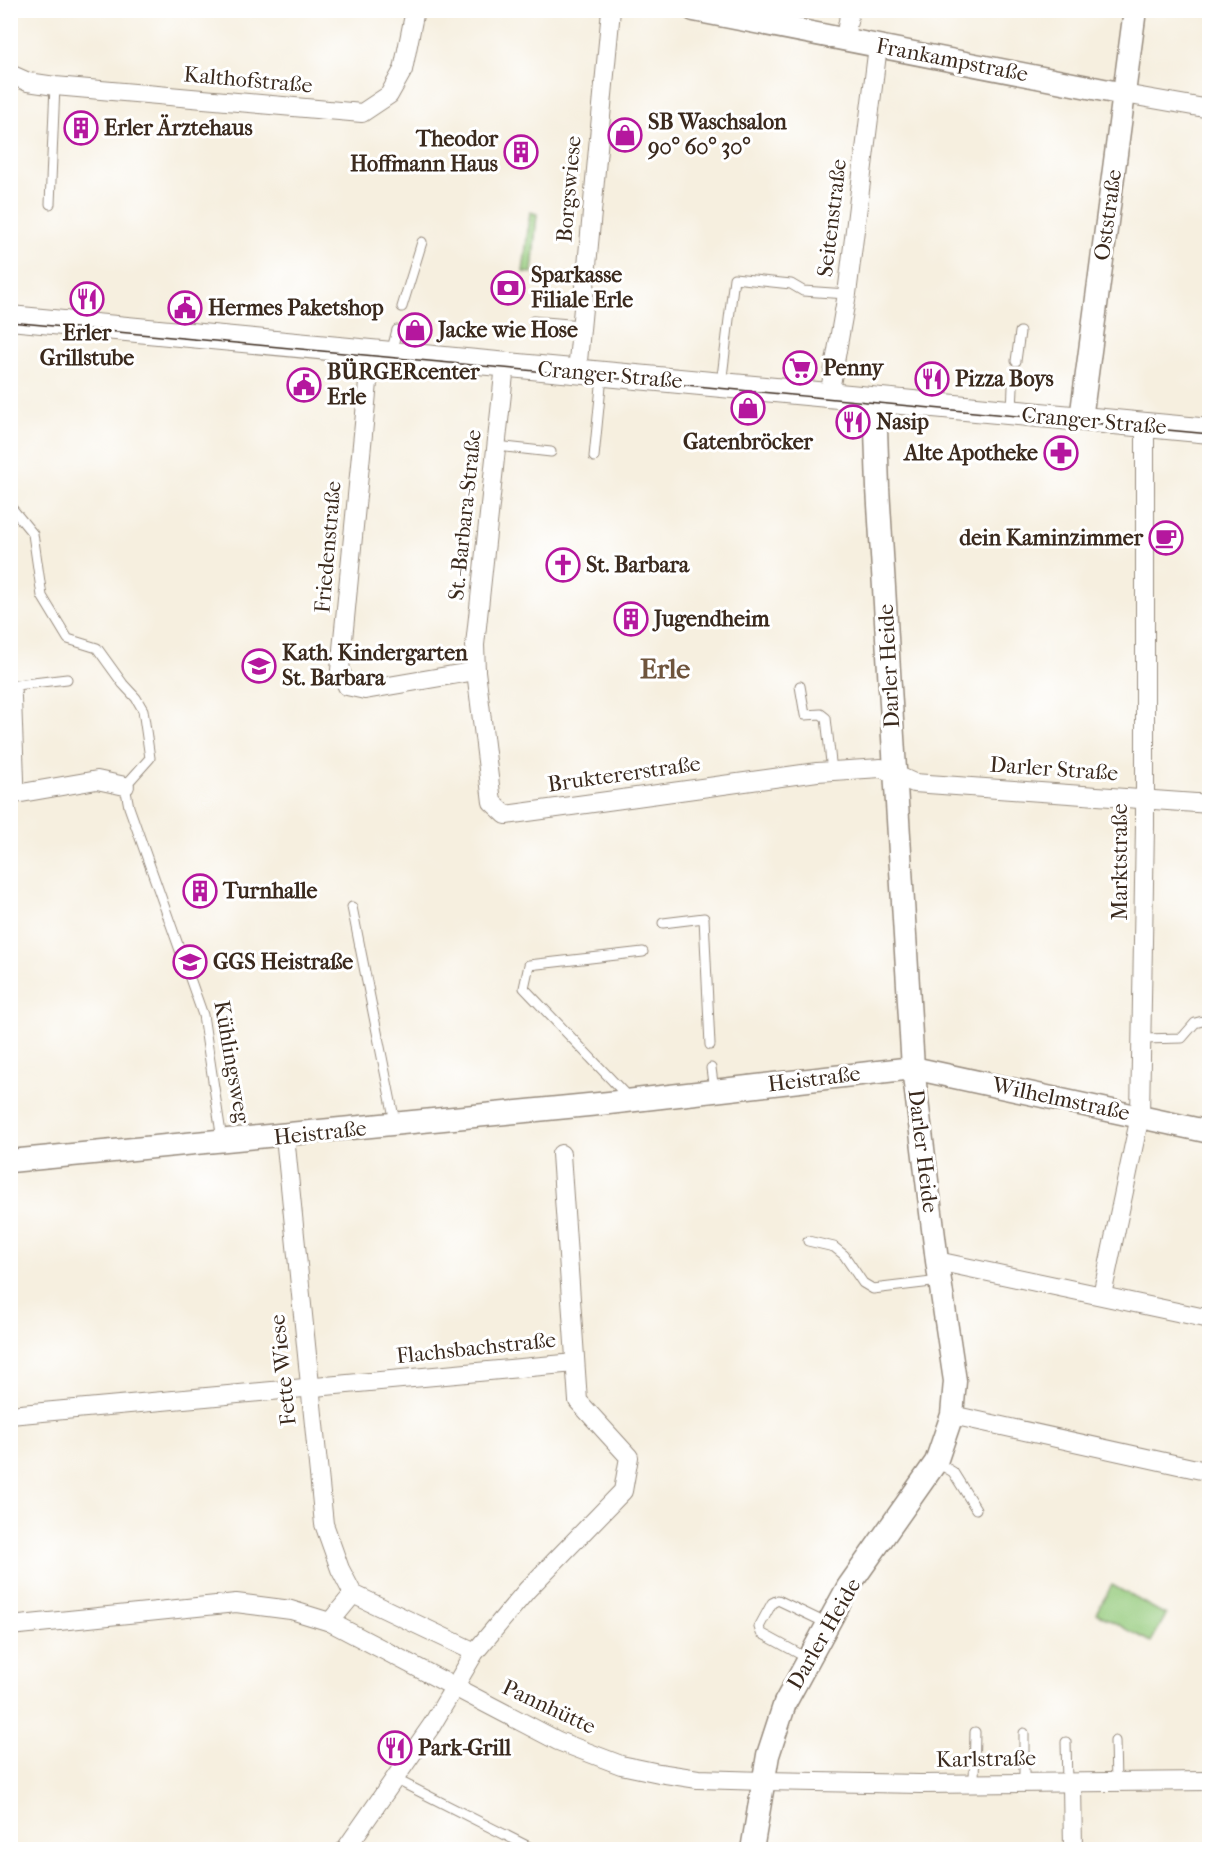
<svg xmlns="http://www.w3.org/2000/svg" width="1220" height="1860" viewBox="0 0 1220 1860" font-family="'IM FELL French Canon',serif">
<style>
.green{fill:#95cb7d;stroke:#687a4e;stroke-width:1.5}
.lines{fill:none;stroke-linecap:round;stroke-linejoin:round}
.service-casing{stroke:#988c7e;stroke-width:11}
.minor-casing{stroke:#988c7e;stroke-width:20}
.tertiary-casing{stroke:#988c7e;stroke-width:25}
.secondary-casing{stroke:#988c7e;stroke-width:26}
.service{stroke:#fff;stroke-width:9}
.minor{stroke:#fff;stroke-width:18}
.tertiary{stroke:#fff;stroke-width:22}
.secondary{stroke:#fff;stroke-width:24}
.tram{stroke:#3b2a1e;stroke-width:1.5}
.labels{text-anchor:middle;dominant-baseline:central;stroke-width:6;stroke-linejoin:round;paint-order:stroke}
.street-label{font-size:22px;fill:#3b2a1e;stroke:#fff}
.poi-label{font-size:22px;font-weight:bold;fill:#3b2a1e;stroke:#fff;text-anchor:start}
.district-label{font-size:28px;font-weight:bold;fill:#6f553d;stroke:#fff}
</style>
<rect width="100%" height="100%" fill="#fff"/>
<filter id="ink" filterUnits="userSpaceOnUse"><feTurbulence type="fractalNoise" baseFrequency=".0167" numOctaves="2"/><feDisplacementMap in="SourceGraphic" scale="12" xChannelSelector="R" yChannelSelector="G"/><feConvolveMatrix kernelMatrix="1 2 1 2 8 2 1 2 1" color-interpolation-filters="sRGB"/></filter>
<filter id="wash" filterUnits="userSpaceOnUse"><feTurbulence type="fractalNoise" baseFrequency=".008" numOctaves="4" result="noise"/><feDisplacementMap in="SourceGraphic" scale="24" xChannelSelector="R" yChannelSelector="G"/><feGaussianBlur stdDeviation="1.35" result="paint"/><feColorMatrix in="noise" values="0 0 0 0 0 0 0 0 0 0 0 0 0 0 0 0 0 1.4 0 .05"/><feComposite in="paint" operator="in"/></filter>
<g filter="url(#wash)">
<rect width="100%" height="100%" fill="#f6efdf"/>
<!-- green -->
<g class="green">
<path d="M530,212L537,214L532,273L523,272Z"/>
<path d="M1112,1585L1166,1615L1151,1642L1096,1613Z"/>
</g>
</g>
<g filter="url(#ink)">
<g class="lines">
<!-- service casing -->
<g class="service-casing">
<g id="service">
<path d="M50,204L55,86"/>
<path d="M402,307L422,242"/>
<path d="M533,321L581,325"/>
<path d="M391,353L397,330"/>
<path d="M1016,361L1020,332"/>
<path d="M721,385L734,278L791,284L803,291L847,294"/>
<path d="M1012,411L1013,387"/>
<path d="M497,446L551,452"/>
<path d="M594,457L602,376"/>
<path d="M10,506L33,534L42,596L68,639L97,648L123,684L136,698L143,710L150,758L125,786L129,807L203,1015L222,1140"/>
<path d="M800,686L805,715L821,714L826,718L832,771"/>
<path d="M20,793L16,685L67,679"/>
<path d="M352,907L395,1122"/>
<path d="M663,923L704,918L710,1045"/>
<path d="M1143,1039L1182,1038L1195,1023L1210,1019"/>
<path d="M711,1068L714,1091"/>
<path d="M628,1097L524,988L529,965L643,952"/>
<path d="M808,1241L834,1247L844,1255L863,1283L873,1289L940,1281"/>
<path d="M936,1462L953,1472L976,1509"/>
<path d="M807,1658L761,1633L759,1627L772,1603L778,1600L826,1623"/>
<path d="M1115,1741L1116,1782"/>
<path d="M1066,1742L1067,1782"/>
<path d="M395,1779L535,1850"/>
<path d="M974,1782L975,1732"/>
<path d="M1024,1782V1733"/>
</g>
</g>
<!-- minor casing -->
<g class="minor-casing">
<g id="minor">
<path d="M845,38L850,10"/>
<path d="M10,74L28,82L55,86L362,113L389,95L403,70L415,10"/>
<path d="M1124,94L1210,109"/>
<path d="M371,352L340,670L347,686L365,690L476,671"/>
<path d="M505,365L475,645L476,671L492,802L506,815L817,772L881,768L914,783L1210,804"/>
<path d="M577,372L611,10"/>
<path d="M829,396L847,294L878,46"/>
<path d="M10,795L97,780L125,786"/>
<path d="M285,1136L324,1524L340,1569L353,1594"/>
<path d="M937,1261L1210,1319"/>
<path d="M1102,1295L1140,1116L1145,825V425"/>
<path d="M10,1415L575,1363"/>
<path d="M952,1415L1210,1472"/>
<path d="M330,1622L353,1594L475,1652"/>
<path d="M10,1626L236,1603L291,1610L330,1622L558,1741L621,1765L659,1773L698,1779L764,1781L920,1784L1210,1781"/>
<path d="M1072,1783L1073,1850"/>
<path d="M345,1850L432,1725L475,1652L527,1590L623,1491L629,1457L578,1401L561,1154"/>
</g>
</g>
<!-- tertiary casing -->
<g class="tertiary-casing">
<g id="tertiary">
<path d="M694,10L1124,94"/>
<path d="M1081,419L1135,10"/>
<path d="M10,1161L609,1103L913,1068L1210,1132"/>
<path d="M752,1850L768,1755L785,1703L848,1587L936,1462L952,1415L955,1381L937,1261L913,1068L878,488L875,400"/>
</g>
</g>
<!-- secondary casing -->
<g class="secondary-casing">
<path id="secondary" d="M10,318L1210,431"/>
</g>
<!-- service -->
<use href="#service" class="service"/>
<!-- minor -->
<use href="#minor" class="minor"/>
<!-- tertiary -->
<use href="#tertiary" class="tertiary"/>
<!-- secondary -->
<use href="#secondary" class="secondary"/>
<!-- tram -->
<path class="tram" d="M10,322L1210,434"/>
</g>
</g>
<!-- icons -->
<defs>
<g id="building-ring" transform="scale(1.725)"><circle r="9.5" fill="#fff" stroke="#b5179e" stroke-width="1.5"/><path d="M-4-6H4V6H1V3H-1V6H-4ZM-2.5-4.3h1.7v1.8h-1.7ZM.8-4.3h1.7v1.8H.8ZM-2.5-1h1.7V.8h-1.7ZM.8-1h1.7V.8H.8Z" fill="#b5179e"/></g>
<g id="shop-ring" transform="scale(1.725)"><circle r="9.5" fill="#fff" stroke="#b5179e" stroke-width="1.5"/><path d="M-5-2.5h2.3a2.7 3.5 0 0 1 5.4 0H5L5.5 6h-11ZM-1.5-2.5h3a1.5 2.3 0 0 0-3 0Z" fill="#b5179e"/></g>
<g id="bank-ring" transform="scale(1.725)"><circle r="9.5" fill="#fff" stroke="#b5179e" stroke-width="1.5"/><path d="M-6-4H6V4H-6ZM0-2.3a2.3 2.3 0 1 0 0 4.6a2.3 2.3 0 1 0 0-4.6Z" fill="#b5179e"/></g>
<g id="restaurant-ring" transform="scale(1.725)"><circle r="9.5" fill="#fff" stroke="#b5179e" stroke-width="1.5"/><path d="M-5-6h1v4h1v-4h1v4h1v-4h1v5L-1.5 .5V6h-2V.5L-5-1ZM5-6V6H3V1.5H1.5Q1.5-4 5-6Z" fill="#b5179e"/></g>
<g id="civic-ring" transform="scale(1.725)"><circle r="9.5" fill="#fff" stroke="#b5179e" stroke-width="1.5"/><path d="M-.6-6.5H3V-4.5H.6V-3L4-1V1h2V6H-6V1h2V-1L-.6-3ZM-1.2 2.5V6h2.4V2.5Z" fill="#b5179e"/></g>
<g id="supermarket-ring" transform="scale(1.725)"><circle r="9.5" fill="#fff" stroke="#b5179e" stroke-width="1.5"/><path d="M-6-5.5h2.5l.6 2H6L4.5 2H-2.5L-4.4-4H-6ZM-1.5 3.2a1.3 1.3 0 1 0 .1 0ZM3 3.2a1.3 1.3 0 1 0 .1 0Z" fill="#b5179e"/></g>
<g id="pharmacy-ring" transform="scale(1.725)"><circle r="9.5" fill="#fff" stroke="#b5179e" stroke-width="1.5"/><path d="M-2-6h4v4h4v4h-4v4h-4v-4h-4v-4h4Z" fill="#b5179e"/></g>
<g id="cafe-ring" transform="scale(1.725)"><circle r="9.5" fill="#fff" stroke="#b5179e" stroke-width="1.5"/><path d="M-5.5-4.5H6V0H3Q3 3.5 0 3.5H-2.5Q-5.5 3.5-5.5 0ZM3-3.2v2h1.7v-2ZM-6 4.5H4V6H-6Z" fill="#b5179e"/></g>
<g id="church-ring" transform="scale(1.725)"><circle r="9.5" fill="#fff" stroke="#b5179e" stroke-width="1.5"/><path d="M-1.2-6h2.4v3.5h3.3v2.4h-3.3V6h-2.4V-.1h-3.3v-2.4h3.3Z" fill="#b5179e"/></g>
<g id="school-ring" transform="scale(1.725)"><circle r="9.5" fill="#fff" stroke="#b5179e" stroke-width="1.5"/><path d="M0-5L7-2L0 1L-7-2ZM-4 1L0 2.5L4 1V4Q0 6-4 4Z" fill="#b5179e"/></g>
</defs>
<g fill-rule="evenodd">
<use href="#building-ring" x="81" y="128"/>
<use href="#shop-ring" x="625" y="135"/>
<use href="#building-ring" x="521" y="152"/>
<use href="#bank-ring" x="508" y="288"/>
<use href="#restaurant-ring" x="87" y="299"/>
<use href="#civic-ring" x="185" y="308"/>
<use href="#shop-ring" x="415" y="330"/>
<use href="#supermarket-ring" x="800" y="368"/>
<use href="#restaurant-ring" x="932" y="379"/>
<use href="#civic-ring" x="304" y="385"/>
<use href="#shop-ring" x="748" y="408"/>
<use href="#restaurant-ring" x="853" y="422"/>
<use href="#pharmacy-ring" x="1061" y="453"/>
<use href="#cafe-ring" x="1166" y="538"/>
<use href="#church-ring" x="563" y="565"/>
<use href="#building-ring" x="631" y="619"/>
<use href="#school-ring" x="259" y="666"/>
<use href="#building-ring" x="200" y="891"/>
<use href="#school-ring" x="190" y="962"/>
<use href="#restaurant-ring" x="395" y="1748"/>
</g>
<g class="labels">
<!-- street labels -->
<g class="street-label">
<text transform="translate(952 60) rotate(11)">Frankampstraße</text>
<text transform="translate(248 80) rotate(5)">Kalthofstraße</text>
<text transform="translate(569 189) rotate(-85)">Borgswiese</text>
<text transform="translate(1108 215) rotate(-82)">Oststraße</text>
<text transform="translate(832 218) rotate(-83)">Seitenstraße</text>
<text transform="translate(610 375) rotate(5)">Cranger Straße</text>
<text transform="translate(1094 421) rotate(5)">Cranger Straße</text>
<text transform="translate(465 515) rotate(-84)">St.-Barbara-Straße</text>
<text transform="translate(328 547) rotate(-85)">Friedenstraße</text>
<text transform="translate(889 666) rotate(-93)">Darler Heide</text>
<text transform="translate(1054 769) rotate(4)">Darler Straße</text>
<text transform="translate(624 774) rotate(-8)">Bruktererstraße</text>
<text transform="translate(1120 862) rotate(-90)">Marktstraße</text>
<text transform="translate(232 1062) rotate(80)">Kühlingsweg</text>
<text transform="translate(814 1079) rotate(-7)">Heistraße</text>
<text transform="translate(1061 1099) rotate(12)">Wilhelmstraße</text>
<text transform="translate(320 1133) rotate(-6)">Heistraße</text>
<text transform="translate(923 1151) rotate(83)">Darler Heide</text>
<text transform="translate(476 1348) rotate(-6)">Flachsbachstraße</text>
<text transform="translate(283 1370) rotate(-96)">Fette Wiese</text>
<text transform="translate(824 1634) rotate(-60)">Darler Heide</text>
<text transform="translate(549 1707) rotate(25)">Pannhütte</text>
<text transform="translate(986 1759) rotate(-1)">Karlstraße</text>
</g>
<!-- poi labels -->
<g class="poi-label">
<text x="648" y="122">SB Waschsalon<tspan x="648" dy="25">90° 60° 30°</tspan></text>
<text x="104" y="128">Erler Ärztehaus</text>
<text x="498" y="139" text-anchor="end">Theodor<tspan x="498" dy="25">Hoffmann Haus</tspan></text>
<text x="531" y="275">Sparkasse<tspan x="531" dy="25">Filiale Erle</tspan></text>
<text x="208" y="308">Hermes Paketshop</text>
<text x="438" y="330">Jacke wie Hose</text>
<text x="87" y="333" text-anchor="middle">Erler<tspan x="87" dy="25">Grillstube</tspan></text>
<text x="823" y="368">Penny</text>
<text x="327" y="372">BÜRGERcenter<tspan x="327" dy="25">Erle</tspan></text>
<text x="955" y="379">Pizza Boys</text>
<text x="876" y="422">Nasip</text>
<text x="748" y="442" text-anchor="middle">Gatenbröcker</text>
<text x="1038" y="453" text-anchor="end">Alte Apotheke</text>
<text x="1143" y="538" text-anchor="end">dein Kaminzimmer</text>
<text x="586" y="565">St. Barbara</text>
<text x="654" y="619">Jugendheim</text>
<text x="282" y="653">Kath. Kindergarten<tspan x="282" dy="25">St. Barbara</tspan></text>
<text x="223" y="891">Turnhalle</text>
<text x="213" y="962">GGS Heistraße</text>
<text x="418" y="1748">Park-Grill</text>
</g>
<!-- district labels -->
<g class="district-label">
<text x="665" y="668">Erle</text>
</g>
</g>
<!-- margin -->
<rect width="1220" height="1860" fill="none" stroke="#fff" stroke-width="36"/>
</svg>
